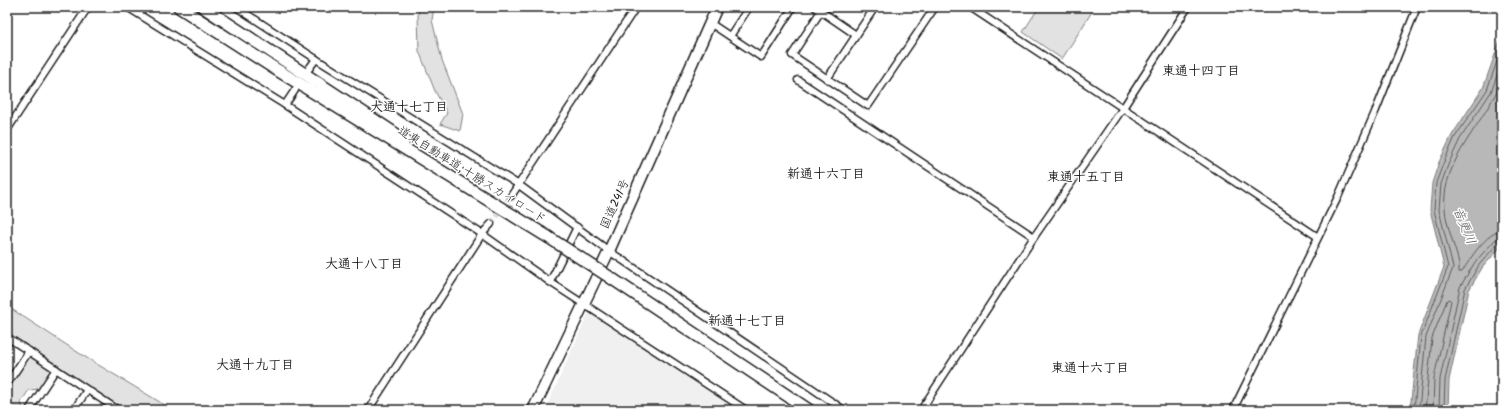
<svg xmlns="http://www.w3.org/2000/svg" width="1509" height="417" viewBox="0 0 1509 417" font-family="Kalam,'Klee One',sans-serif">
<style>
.built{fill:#f0f0f0}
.green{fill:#e2e2e2;stroke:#7f7f7f}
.water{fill:#b8b8b8;stroke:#7a7a7a}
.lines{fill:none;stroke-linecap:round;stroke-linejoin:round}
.shore{stroke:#5a5a5a;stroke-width:1}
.minor-tunnel{stroke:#ddd;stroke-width:6;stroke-dasharray:6 3;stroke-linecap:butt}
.minor-casing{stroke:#1c1c1c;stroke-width:9}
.trunk-casing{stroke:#1c1c1c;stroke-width:13}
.motorway-casing{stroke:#1c1c1c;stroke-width:14}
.minor{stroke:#fff;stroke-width:6}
.trunk{stroke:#fff;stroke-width:10}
.motorway{stroke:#fff;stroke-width:11}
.motorway-bridge-casing{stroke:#1c1c1c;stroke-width:14;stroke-linecap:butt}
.motorway-bridge{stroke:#fff;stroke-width:11}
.labels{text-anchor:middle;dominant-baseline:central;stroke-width:3;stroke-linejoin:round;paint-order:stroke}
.street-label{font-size:12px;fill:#1c1c1c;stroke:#fff}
.neighbourhood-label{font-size:13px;font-weight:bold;fill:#1c1c1c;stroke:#fff}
.water-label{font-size:13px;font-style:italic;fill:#5a5a5a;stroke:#fff}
</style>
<rect width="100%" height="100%" fill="#fff"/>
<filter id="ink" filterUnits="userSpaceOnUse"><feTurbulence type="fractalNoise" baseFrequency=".025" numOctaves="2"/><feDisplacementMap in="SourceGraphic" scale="8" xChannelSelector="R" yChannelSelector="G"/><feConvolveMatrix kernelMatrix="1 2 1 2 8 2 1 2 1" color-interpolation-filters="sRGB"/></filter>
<g filter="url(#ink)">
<!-- built -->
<path class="built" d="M589,312L737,410H545Z"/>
<!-- green -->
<g class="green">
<path d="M420,7H434L432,20L442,60L463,114L460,131L440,124L447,113L435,91L419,51L418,14Z"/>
<path d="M1039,7H1095L1062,59L1023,32Z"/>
<path d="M7,306L82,355L173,410H125L7,332Z"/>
<path d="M30,354L53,370L40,389L29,390L21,402L23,410H12L13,408L7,405V388Z"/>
</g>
<!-- water -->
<path class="water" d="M1502,35V245L1482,268L1469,290L1449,380L1448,410H1410L1418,335L1444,267L1430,210L1432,183L1439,162L1452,135L1483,88Z"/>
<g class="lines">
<!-- shore -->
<g class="shore">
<path d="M1502,79C1487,122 1440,160 1445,209C1446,225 1455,247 1459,263V272H1462C1470,259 1486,232 1502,231"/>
<path d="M1414,410L1421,336L1448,267L1434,210L1436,183L1443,164L1455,137L1487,90L1502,47"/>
<path d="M1419,410L1426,337L1453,268L1439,210L1441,184L1448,165L1460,139L1491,92L1502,62"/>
<path d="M1425,410L1432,338L1447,300L1449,299L1451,301L1434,378L1433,410"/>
<path d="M1439,410L1440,379L1460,287L1475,262L1495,240L1502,237"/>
<path d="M1444,410L1445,380L1465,289L1479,265L1497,244L1502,243"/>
</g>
<!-- minor-tunnel -->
<path class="minor-tunnel" d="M491,224L511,196"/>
<!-- minor casing -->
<g class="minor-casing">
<g id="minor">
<path d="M127,7L285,105L482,234L550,282L746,410"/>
<path d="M236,7L316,59L519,185L609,251L844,410"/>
<path d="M815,7L856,35"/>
<path d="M970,7L1318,237"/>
<path d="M821,11L792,55L868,106L935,7"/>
<path d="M710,23L761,57L793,7"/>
<path d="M730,36L749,7"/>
<path d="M308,70L316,59"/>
<path d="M827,79L875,7"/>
<path d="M798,80L1034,237"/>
<path d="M285,105L295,90"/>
<path d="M7,130L88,7"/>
<path d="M511,196L636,7"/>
<path d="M550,282L577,227"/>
<path d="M7,337L118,410"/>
<path d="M7,384L29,351"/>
<path d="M29,410L56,369"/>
<path d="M74,410L87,390"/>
<path d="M368,410L482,234L491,224"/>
<path d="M921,410L1034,237L1123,108L1188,7"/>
<path d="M1233,410L1338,197L1376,110L1417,7"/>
</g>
</g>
<!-- trunk casing -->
<g class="trunk-casing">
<path id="trunk" d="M533,410L609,251L717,7"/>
</g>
<!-- motorway casing -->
<g class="motorway-casing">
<g id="motorway">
<path d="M179,7L274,68L548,237"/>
<path d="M203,7L405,140"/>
<path d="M611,278L809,410"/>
</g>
</g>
<!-- minor -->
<use href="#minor" class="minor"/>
<!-- trunk -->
<use href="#trunk" class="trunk"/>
<!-- motorway -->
<use href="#motorway" class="motorway"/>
<!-- motorway-bridge casing -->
<g class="motorway-bridge-casing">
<path id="motorway-bridge" d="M548,237L611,278"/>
</g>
<!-- motorway-bridge -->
<use href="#motorway-bridge" class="motorway-bridge"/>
</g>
</g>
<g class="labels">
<!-- street labels -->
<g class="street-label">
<text transform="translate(472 175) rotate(32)">道東自動車道;十勝スカイロード</text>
<text transform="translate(615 204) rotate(-66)">国道241号</text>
</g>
<!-- neighbourhood labels -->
<g class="neighbourhood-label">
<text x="1201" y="71">東通十四丁目</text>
<text x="409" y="107">大通十七丁目</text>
<text x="826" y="174">新通十六丁目</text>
<text x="1086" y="177">東通十五丁目</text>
<text x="364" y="264">大通十八丁目</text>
<text x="747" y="321">新通十七丁目</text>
<text x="255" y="365">大通十九丁目</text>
<text x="1090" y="368">東通十六丁目</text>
</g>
<!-- water labels -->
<g class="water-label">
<text transform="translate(1464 226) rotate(68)">音更川</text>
</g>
</g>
<!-- margin -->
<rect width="1509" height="417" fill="none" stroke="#fff" stroke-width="24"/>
<rect x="12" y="12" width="1485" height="393" fill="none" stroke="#1c1c1c" stroke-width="1.5" filter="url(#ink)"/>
</svg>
